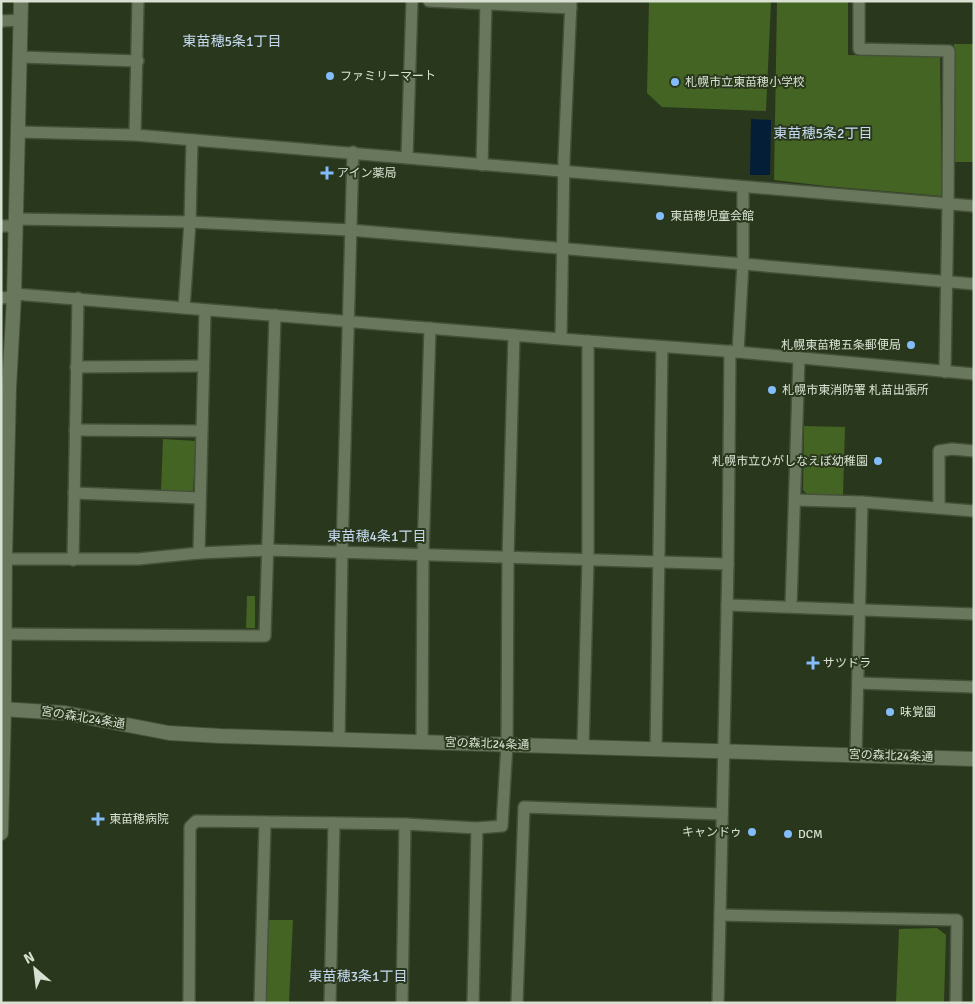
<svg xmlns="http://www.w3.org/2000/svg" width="975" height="1004" viewBox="0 0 975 1004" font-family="Signika,'Noto Sans JP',sans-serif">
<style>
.green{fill:#446423}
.water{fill:#041e38}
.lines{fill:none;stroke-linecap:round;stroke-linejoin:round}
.minor-casing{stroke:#45513b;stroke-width:14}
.tertiary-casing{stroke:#45513b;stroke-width:16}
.minor{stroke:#69785c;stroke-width:11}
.tertiary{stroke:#69785c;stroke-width:14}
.poi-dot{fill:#83bcfb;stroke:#29371d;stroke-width:2}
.labels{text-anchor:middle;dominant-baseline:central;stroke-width:4;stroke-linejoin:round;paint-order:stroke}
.poi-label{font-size:12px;fill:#d8e1d1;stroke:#29371d;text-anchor:start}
.street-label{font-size:12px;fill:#d8e1d1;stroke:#29371d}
.neighbourhood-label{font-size:14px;fill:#c6dbf2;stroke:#29371d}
</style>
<rect width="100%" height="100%" fill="#29371d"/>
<!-- green -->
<g class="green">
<path d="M649,1H771L766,111L662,107L647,93Z"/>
<path d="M777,1H848V55L940,57L942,196L826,186L774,180Z"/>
<rect x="954" y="44" width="20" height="118"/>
<path d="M804,426L845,427L843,495L807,494L803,490Z"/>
<path d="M163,439L196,441L193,492L161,491Z"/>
<path d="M247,596H255V628H246Z"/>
<path d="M268,920H293L289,1002L266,1003Z"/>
<path d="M937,928L946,935L944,1003H896L899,929Z"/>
</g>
<!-- water -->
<path class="water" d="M751,119L771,120L770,175H750Z"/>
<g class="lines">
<!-- minor casing -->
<g class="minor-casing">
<g id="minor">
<path d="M429,1L571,8"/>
<path d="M859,1V49L949,51L948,204L945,372"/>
<path d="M1,21L21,20"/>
<path d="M20,57L138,61"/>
<path d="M18,132L135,135L974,206"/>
<path d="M135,135L138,1"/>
<path d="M407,157L412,1"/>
<path d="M482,165L486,3"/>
<path d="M16,219L190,222L350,230L974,284"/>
<path d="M1,226H16"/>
<path d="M15,294L561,339L738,352L974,374"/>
<path d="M1,298L14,297"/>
<path d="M184,308L190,222L192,140"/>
<path d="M561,339L564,159L571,1"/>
<path d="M738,352L743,263V187"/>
<path d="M76,367L203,366"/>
<path d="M75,430L201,431"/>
<path d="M74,493L199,498"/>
<path d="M795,500L862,502L974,511"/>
<path d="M939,508V451L952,449L974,451"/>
<path d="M199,553L205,310"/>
<path d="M5,559H138L199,553L269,550L728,564"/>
<path d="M73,560L78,298"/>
<path d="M727,605L974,614"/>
<path d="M791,606L799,358"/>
<path d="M4,634L265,636L275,315"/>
<path d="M858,683L974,687"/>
<path d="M339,740L342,552L353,152"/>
<path d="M422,742L423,555L430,328"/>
<path d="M583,747L588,560V341"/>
<path d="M656,749L662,347"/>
<path d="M856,755L862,502"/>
<path d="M720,915L957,920L956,1003"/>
<path d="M189,1003L190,827L196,821L405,824L477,828L502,826L507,744L508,558L514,335"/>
<path d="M260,1003L265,822"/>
<path d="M330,1003L334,823"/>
<path d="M402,1003L405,824"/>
<path d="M473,1003L477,828"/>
<path d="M517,1003L524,807L722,814"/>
<path d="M718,1003L728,564L730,351"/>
</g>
</g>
<!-- tertiary casing -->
<g class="tertiary-casing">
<g id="tertiary">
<path d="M1,709L65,713L169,733L221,736L974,759"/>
<path d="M1,833L4,709L5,559L9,388L14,297L21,1"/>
</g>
</g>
<!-- minor -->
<use href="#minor" class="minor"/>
<!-- tertiary -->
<use href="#tertiary" class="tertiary"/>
</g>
<!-- markers -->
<g class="poi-dot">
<circle cx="330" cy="76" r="5"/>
<circle cx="675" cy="82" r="5"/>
<path d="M324.5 165.5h5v5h5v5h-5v5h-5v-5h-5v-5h5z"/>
<circle cx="660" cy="216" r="5"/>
<circle cx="911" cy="345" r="5"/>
<circle cx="772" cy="390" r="5"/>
<circle cx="878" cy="461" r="5"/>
<path d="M810.5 655.5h5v5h5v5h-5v5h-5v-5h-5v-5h5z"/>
<circle cx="890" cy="712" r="5"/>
<path d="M95.5 811.5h5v5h5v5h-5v5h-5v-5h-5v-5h5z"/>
<circle cx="752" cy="832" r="5"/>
<circle cx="788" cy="834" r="5"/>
</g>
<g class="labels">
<!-- poi labels -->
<g class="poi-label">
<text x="340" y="76">ファミリーマート</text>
<text x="685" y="82">札幌市立東苗穂小学校</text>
<text x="337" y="173">アイン薬局</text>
<text x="670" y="216">東苗穂児童会館</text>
<text x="901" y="345" text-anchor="end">札幌東苗穂五条郵便局</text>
<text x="782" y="390">札幌市東消防署 札苗出張所</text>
<text x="868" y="461" text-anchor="end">札幌市立ひがしなえぼ幼稚園</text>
<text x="823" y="663">サツドラ</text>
<text x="900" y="712">味覚園</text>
<text x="109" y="819">東苗穂病院</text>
<text x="742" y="832" text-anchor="end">キャンドゥ</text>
<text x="798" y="834">DCM</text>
</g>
<!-- street labels -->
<g class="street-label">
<text transform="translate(83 718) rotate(9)">宮の森北24条通</text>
<text transform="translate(487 744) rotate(2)">宮の森北24条通</text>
<text transform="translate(891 756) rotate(2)">宮の森北24条通</text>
</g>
<!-- neighbourhood labels -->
<g class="neighbourhood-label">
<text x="232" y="41">東苗穂5条1丁目</text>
<text x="823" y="133">東苗穂5条2丁目</text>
<text x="377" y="536">東苗穂4条1丁目</text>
<text x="358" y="976">東苗穂3条1丁目</text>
</g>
</g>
<!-- border -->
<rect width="975" height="1004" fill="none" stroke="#d8e1d1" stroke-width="5"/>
<!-- north arrow -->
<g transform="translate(35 969) rotate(332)" stroke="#29371d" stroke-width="4" paint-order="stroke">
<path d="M0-4L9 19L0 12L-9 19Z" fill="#d8e1d1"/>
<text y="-8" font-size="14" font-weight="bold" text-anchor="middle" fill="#d8e1d1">N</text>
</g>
</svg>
